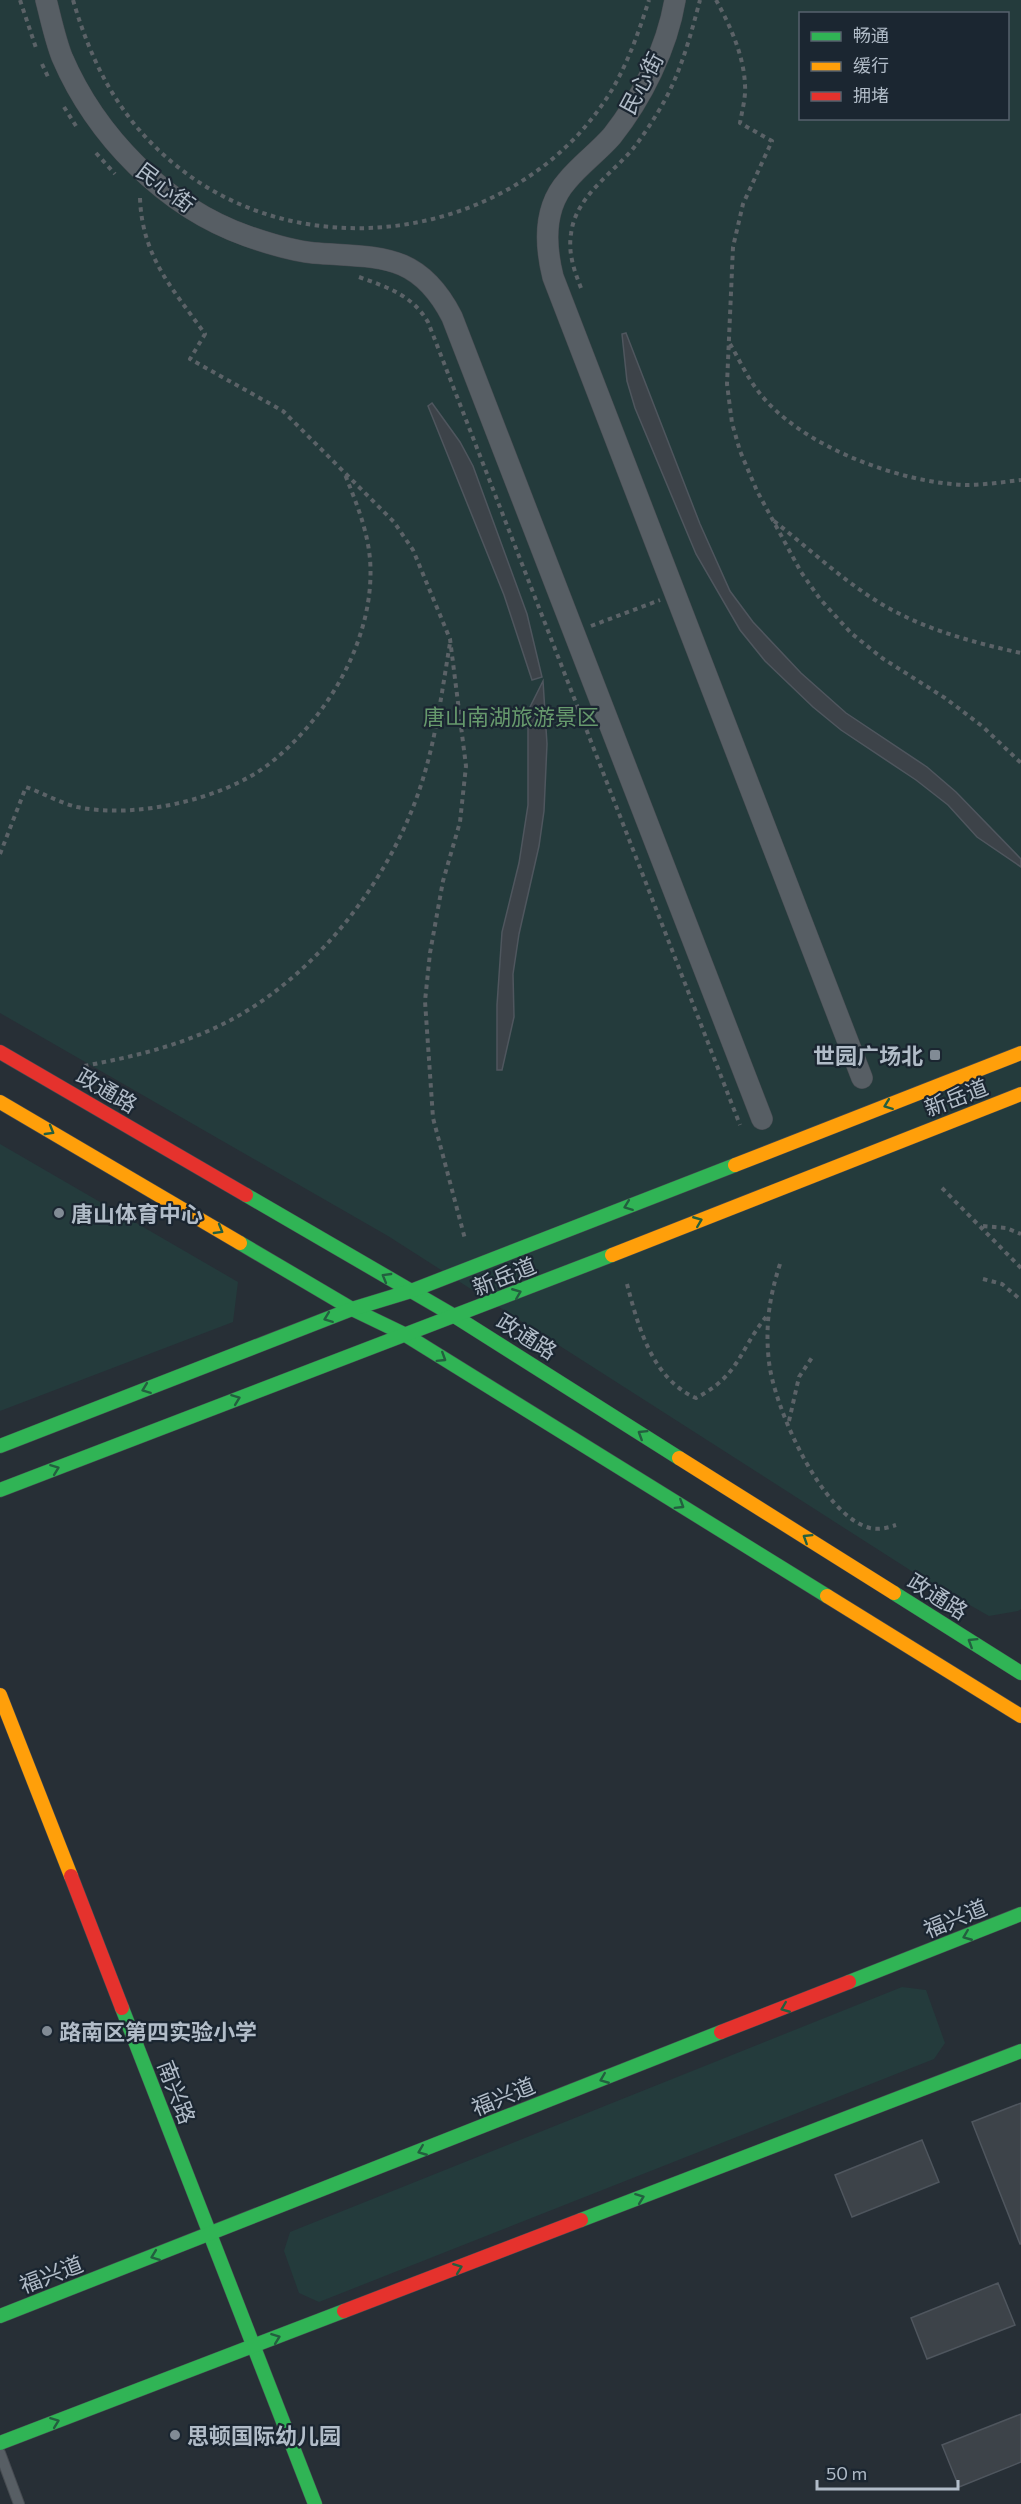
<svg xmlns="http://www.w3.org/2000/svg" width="1021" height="2504" viewBox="0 0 1021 2504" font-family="Commissioner,'Noto Sans SC',sans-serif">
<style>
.green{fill:#243b3c;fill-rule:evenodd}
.building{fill:#3d4349;stroke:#4f565e;stroke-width:1.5}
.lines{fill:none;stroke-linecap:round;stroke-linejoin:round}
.lane-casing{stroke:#464b51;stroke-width:12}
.street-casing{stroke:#464b51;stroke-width:22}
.fast-casing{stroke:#464b51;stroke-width:15}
.slow-casing{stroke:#464b51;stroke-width:15}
.jam-casing{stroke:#464b51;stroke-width:15}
.path{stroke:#5b6267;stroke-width:4;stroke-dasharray:4.5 4.5;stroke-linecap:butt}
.lane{stroke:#575e64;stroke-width:10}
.street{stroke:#575e64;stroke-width:21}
.fast{stroke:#30b455;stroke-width:14}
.slow{stroke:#ff9f0a;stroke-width:14}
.jam{stroke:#e5322d;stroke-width:14}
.oneway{stroke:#235f3f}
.poi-dot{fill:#818b95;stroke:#1b2631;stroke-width:2}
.labels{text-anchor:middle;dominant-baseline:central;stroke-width:4.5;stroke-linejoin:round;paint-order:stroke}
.street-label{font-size:22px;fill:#b1bcc8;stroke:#1b2631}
.park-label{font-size:22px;fill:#679a6d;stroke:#1b2631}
.poi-label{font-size:22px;font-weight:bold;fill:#b1bcc8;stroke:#1b2631;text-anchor:start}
</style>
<rect width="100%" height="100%" fill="#272f36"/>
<!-- green -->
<g class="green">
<path d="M0,0H1021V1609L1018,1611L989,1616L924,1579L388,1236L0,1013ZM800,14H1008V118H800Z"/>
<path d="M0,1144L238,1282L233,1322L0,1411Z"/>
<path d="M902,1987L926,1990L945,2043L934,2059L319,2302L299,2293L284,2251L290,2232Z"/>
</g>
<!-- building -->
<g class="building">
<path d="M626,333L700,524L730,591L753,622L801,673L846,713L927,767L956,792L1021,859V867L977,837L948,805L916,780L841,730L813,707L765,661L740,630L696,554L635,408L627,381L622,334Z"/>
<path d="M432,403L460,442L473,466L527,614L542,677L532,680L504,595L428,406Z"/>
<path d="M543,681L547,744L544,811L539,846L519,934L513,974L514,1017L502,1070H497V1005L502,932L519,863L528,805V711Z"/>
<path d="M1021,2103V2244H1020L972,2122Z"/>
<path d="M922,2140L939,2182L852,2217L835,2175Z"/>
<path d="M998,2283L1015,2325L927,2359L911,2318Z"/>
<path d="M1021,2414V2462L959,2487L942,2445Z"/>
</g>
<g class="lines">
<!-- lane casing -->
<g class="lane-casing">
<path id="lane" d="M0,2453L19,2504"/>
</g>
<!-- street casing -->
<g class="street-casing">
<g id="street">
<path d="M46,0C51,19 55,39 62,57C96,136 165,207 247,236C267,243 293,251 314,253C378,258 418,251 452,317L762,1119"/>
<path d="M675,0C667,48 642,98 612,136C598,152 580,165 567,181C543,208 545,245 553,277L862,1078"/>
</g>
</g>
<!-- fast casing -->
<g class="fast-casing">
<g id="fast">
<path d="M246,1195L456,1317L679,1458"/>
<path d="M240,1243L352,1309L404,1334L827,1596"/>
<path d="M0,1446L352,1309L411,1291L735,1165"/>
<path d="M0,1490L612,1255"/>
<path d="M894,1593L1021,1673"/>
<path d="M849,1982L1021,1914"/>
<path d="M122,2008L315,2504"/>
<path d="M581,2220L1021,2051"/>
<path d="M0,2316L721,2032"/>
<path d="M0,2443L344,2311"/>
</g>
</g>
<!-- slow casing -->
<g class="slow-casing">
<g id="slow">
<path d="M0,1102L240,1243"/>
<path d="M735,1165L1021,1053"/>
<path d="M612,1255L1021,1094"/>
<path d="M679,1458L894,1593"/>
<path d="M827,1596L1021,1716"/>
<path d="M0,1695L71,1876"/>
</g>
</g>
<!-- jam casing -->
<g class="jam-casing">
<g id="jam">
<path d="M0,1052L246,1195"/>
<path d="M71,1876L122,2008"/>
<path d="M721,2032L849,1982"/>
<path d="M344,2311L581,2220"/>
</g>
</g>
<!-- path -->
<g class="path">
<path d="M20,0L37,51"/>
<path d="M73,0C92,65 120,119 173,163C307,275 524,238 613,88C629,60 639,31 649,0"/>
<path d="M716,0C730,25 744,56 745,85C746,97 742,111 740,123L772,141L743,204L733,247L727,384L732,423L740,451L757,491L801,572L820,599L851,633L882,658L945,698L982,726L1021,763"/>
<path d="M42,64L49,79"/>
<path d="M64,107L76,126"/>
<path d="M96,153L115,174"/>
<path d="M140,198C142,257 173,289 205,334L190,359L283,411L394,522L413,550L450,639L466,766L460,822L443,881L430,953L425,1001L433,1118L465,1239"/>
<path d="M359,277C387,287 412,295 428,322L740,1125"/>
<path d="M581,288C574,270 568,253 571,234C575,198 610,175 632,150C644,135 656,116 665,100C682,68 691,34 700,0"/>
<path d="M730,344C739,359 747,377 758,391C799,446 900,483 966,485C984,485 1003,482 1021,480"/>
<path d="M774,521C807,547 839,577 875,600C919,628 971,642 1021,653"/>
<path d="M591,626L660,600"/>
<path d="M0,854L26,787C43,793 60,803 77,807C135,819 222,800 269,764C329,717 376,636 370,559C367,527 355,500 344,472"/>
<path d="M84,1066C132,1057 179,1046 223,1024C314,979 390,881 421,785C436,739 442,691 450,643"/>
<path d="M942,1188L1021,1268"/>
<path d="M983,1226L1006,1228L1021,1234"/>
<path d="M780,1264C769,1298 765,1327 769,1362C774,1407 822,1516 870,1528C879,1530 887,1528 896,1525"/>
<path d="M983,1279L1002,1284L1021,1300"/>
<path d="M627,1284C638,1326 652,1379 696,1398C740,1375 738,1352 766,1317"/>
<path d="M789,1421L799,1377L813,1356"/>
</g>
<!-- lane -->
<use href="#lane" class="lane"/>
<!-- street -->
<use href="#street" class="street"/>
<!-- fast -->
<use href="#fast" class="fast"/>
<!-- slow -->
<use href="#slow" class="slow"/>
<!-- jam -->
<use href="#jam" class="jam"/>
</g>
<!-- one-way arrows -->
<defs><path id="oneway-chevron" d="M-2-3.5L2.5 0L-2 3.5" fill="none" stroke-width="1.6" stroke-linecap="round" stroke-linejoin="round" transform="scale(1.5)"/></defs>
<g class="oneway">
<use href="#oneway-chevron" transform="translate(888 1105) rotate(159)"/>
<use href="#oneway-chevron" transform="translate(50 1131) rotate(30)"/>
<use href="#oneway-chevron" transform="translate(628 1206) rotate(159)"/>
<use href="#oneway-chevron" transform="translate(698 1221) rotate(-22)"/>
<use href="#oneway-chevron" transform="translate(219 1230) rotate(30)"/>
<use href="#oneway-chevron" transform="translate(386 1277) rotate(-150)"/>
<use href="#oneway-chevron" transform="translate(517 1293) rotate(-22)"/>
<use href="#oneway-chevron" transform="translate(328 1318) rotate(159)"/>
<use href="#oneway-chevron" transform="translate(442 1358) rotate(32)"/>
<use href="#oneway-chevron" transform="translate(146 1389) rotate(159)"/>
<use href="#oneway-chevron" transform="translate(236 1399) rotate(-21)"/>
<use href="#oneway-chevron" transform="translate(642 1434) rotate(-148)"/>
<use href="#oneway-chevron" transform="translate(55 1469) rotate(-21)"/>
<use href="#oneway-chevron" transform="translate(680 1505) rotate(32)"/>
<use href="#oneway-chevron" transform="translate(807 1538) rotate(-148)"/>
<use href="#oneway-chevron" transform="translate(972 1642) rotate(-148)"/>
<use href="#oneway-chevron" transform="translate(967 1936) rotate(158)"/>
<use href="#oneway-chevron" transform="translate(785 2008) rotate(158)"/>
<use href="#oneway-chevron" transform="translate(604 2079) rotate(158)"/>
<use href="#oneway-chevron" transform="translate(422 2151) rotate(158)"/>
<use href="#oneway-chevron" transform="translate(640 2198) rotate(-21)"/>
<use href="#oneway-chevron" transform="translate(155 2256) rotate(159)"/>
<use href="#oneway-chevron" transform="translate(458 2268) rotate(-21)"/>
<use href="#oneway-chevron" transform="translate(276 2338) rotate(-21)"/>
<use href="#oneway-chevron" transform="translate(55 2422) rotate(-21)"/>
</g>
<!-- markers -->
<g class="poi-dot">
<rect x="929" y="1049" width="12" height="12" rx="3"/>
<circle cx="59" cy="1213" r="6"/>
<circle cx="47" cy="2031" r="6"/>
<circle cx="175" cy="2435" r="6"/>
</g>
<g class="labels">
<!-- street labels -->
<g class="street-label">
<text transform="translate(641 83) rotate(-62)">民心街</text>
<text transform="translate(166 187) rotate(37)">民心街</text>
<text transform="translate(107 1090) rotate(30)">政通路</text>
<text transform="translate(956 1097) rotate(-21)">新岳道</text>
<text transform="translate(504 1276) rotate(-22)">新岳道</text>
<text transform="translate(527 1336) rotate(32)">政通路</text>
<text transform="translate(938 1596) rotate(32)">政通路</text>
<text transform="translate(955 1918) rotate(-22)">福兴道</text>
<text transform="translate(177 2092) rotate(69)">南兴路</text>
<text transform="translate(503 2096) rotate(-22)">福兴道</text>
<text transform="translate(51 2274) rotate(-21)">福兴道</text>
</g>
<!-- park labels -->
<g class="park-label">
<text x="511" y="716">唐山南湖旅游景区</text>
</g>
<!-- poi labels -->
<g class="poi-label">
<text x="923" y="1055" text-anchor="end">世园广场北</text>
<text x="71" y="1213">唐山体育中心</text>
<text x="59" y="2031">路南区第四实验小学</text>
<text x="187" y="2435">思顿国际幼儿园</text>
</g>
</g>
<!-- legend -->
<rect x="799" y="12" width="210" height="108" fill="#1b2631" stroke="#57626d" stroke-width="1.5"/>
<rect x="811" y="32" width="30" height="9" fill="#30b455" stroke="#57626d" stroke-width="1.5"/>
<text x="853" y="42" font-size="18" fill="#b1bcc8">畅通</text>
<rect x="811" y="62" width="30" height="9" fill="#ff9f0a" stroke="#57626d" stroke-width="1.5"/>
<text x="853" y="72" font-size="18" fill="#b1bcc8">缓行</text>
<rect x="811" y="92" width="30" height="9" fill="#e5322d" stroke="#57626d" stroke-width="1.5"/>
<text x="853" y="102" font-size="18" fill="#b1bcc8">拥堵</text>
<!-- scale -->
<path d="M817 2480v9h141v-9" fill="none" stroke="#b1bcc8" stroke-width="3"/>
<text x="826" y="2480" font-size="18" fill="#b1bcc8" stroke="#1b2631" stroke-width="4.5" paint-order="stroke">50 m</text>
</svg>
